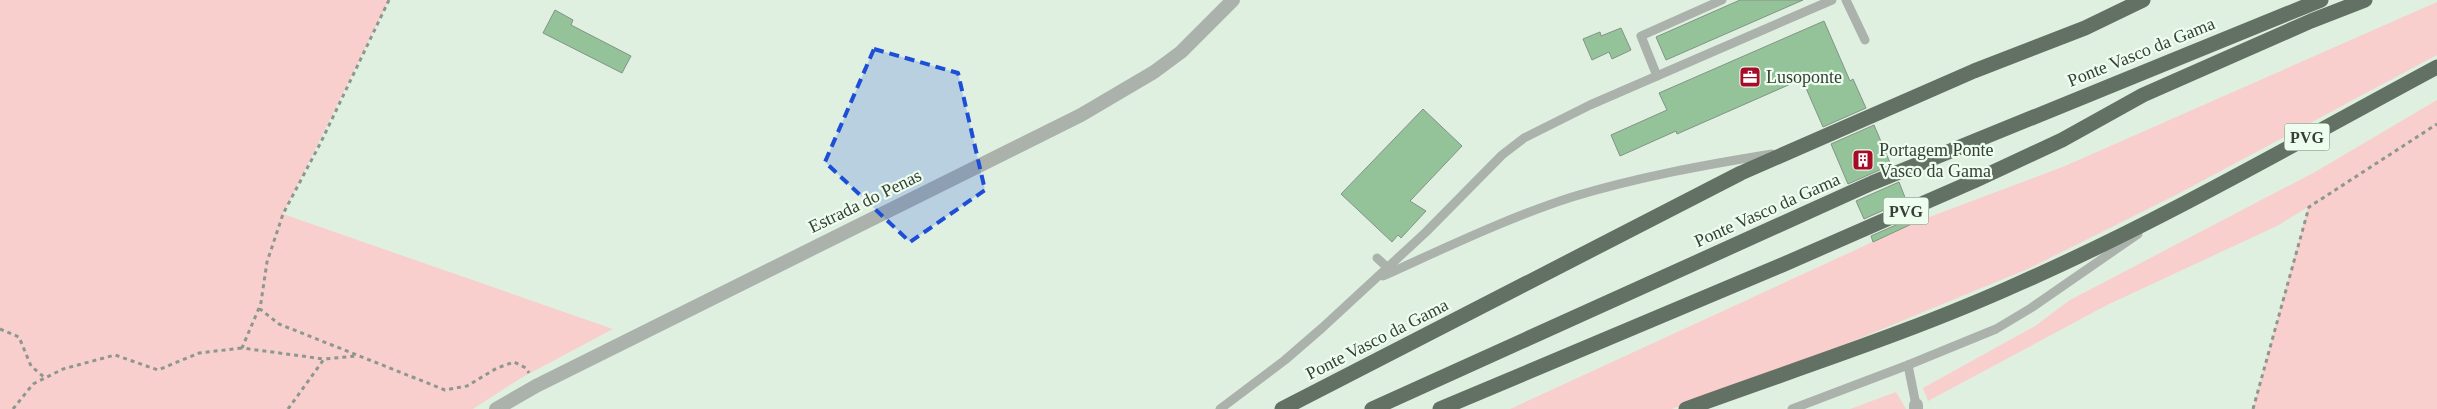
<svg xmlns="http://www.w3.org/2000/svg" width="2437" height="409" viewBox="0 0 2437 409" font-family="'Times New Roman',serif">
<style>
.green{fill:#f9cfcd}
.building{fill:#94c39a;stroke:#839385}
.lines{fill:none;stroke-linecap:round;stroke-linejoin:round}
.path{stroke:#8c988e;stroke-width:3;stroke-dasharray:4 4;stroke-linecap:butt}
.service{stroke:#abb2ab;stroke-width:9}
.minor{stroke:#abb2ab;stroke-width:14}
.tertiary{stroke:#abb2ab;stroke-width:14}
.motorway{stroke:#627164;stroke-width:15}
.marked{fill:#1d4ed8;fill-opacity:0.2;stroke:#1d4ed8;stroke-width:4;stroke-dasharray:10 6;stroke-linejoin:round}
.labels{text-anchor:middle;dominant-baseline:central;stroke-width:4.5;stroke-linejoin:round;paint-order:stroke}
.shield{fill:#edfdee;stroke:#6e776f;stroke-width:1}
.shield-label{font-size:16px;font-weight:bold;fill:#373e38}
.street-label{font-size:18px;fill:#373e38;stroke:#edfdee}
.poi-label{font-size:18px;fill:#373e38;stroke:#edfdee;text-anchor:start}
</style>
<rect width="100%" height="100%" fill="#dff0e1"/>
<!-- green -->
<g class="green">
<path d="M0,0H389L283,214L613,329L521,378L473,409H0Z"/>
<path d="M2437,2V55L2176,195L2030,268L1800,363L1672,409H1510L1916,222L2065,166Z"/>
<path d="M2437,100V409H2253L2308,207L2277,226L2107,305L1928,401L1923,388L2035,326L2070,300L2315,172Z"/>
<path d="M1896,392L1906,409H1850Z"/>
</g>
<!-- building -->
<g class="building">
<path d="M1740,0H1803L1666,60L1656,37Z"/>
<path d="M555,10L573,20L571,25L631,56L622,73L543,33Z"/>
<path d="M1824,21L1850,81L1853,79L1866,108L1823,127L1802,79L1677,134L1676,131L1620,156L1611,135L1667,110L1659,93Z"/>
<path d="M1621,28L1631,50L1612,59L1609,52L1592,60L1583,39L1600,32L1601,36Z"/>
<path d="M1423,109L1462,146L1410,201L1426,211L1401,238L1398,235L1392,242L1341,194Z"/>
<path d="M1874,125L1891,165L1848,184L1831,144Z"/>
<path d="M1899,182L1906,200L1864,219L1856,201Z"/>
<path d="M1914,217L1916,222L1873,242L1871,236Z"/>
</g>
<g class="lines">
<!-- path -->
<g class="path">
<path d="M389,0L321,142L283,214L267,262L260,309L279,324L445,390L467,386L497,368L514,362L526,368L529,373"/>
<path d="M259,308L242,348L324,359"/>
<path d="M0,329L19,337L31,366L45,378"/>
<path d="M13,409L33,384L63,369L115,355L158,370L199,353L242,348"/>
<path d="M288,409L324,359L356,356"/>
<path d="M2253,409L2309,207L2437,124"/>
</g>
<!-- service -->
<g class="service">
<path d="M1846,0L1865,40"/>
<path d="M1657,76L1641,36L1722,0"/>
<path d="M1377,258L1388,268"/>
<path d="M1383,276C1445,248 1507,218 1572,197C1638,177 1704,165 1772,154"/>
<path d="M1908,365L1916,405"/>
<path d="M1220,409L1285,360L1322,328L1426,232L1502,155L1524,138L1590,105L1832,0"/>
<path d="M1792,409L1908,365L1996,329L2031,308L2138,234"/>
</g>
<!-- minor -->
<path class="minor" d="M1916,405V409"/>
<!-- tertiary -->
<path class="tertiary" d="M496,409L536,386L1081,115L1154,72L1181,52L1233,0"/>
<!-- motorway -->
<g class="motorway">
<path d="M1282,409L1741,173L1974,71L2085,28L2143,0"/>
<path d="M1372,409L1872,183L2321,0"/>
<path d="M1440,409L1782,265L1974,181L2062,140L2143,95L2311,21L2365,0"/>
<path d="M1686,409C1798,368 1912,332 2020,283C2163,220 2299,141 2437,67"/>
</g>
</g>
<!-- marked area -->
<path class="marked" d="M874,49L958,73L985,190L910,242L825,162Z"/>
<!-- icons -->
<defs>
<g id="office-square" transform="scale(1.125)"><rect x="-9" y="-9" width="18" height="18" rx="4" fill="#a60c28" stroke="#edfdee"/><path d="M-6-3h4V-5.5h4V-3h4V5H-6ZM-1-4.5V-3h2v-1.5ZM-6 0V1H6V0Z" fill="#fff"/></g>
<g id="building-square" transform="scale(1.125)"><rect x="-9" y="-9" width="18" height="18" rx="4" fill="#a60c28" stroke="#edfdee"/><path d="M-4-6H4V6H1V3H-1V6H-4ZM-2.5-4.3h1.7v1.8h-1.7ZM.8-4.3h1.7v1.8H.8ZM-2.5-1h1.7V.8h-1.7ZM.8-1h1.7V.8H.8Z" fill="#fff"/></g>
</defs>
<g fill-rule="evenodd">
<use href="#office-square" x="1750" y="77"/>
<use href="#building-square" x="1863" y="160"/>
</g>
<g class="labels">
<!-- shield labels -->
<g class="shield">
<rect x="2284.5" y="123.5" width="45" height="27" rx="4"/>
<rect x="1883.5" y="197.5" width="45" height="27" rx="4"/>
</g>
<g class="shield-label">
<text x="2307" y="137">PVG</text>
<text x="1906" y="211">PVG</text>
</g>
<!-- street labels -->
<g class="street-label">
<text transform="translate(2141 52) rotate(-22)">Ponte Vasco da Gama</text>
<text transform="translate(865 201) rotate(-26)">Estrada do Penas</text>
<text transform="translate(1767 210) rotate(-24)">Ponte Vasco da Gama</text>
<text transform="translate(1377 339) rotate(-27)">Ponte Vasco da Gama</text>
</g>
<!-- poi labels -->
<g class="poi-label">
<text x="1766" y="77">Lusoponte</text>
<text x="1879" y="150">Portagem Ponte<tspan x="1879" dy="21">Vasco da Gama</tspan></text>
</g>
</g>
</svg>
